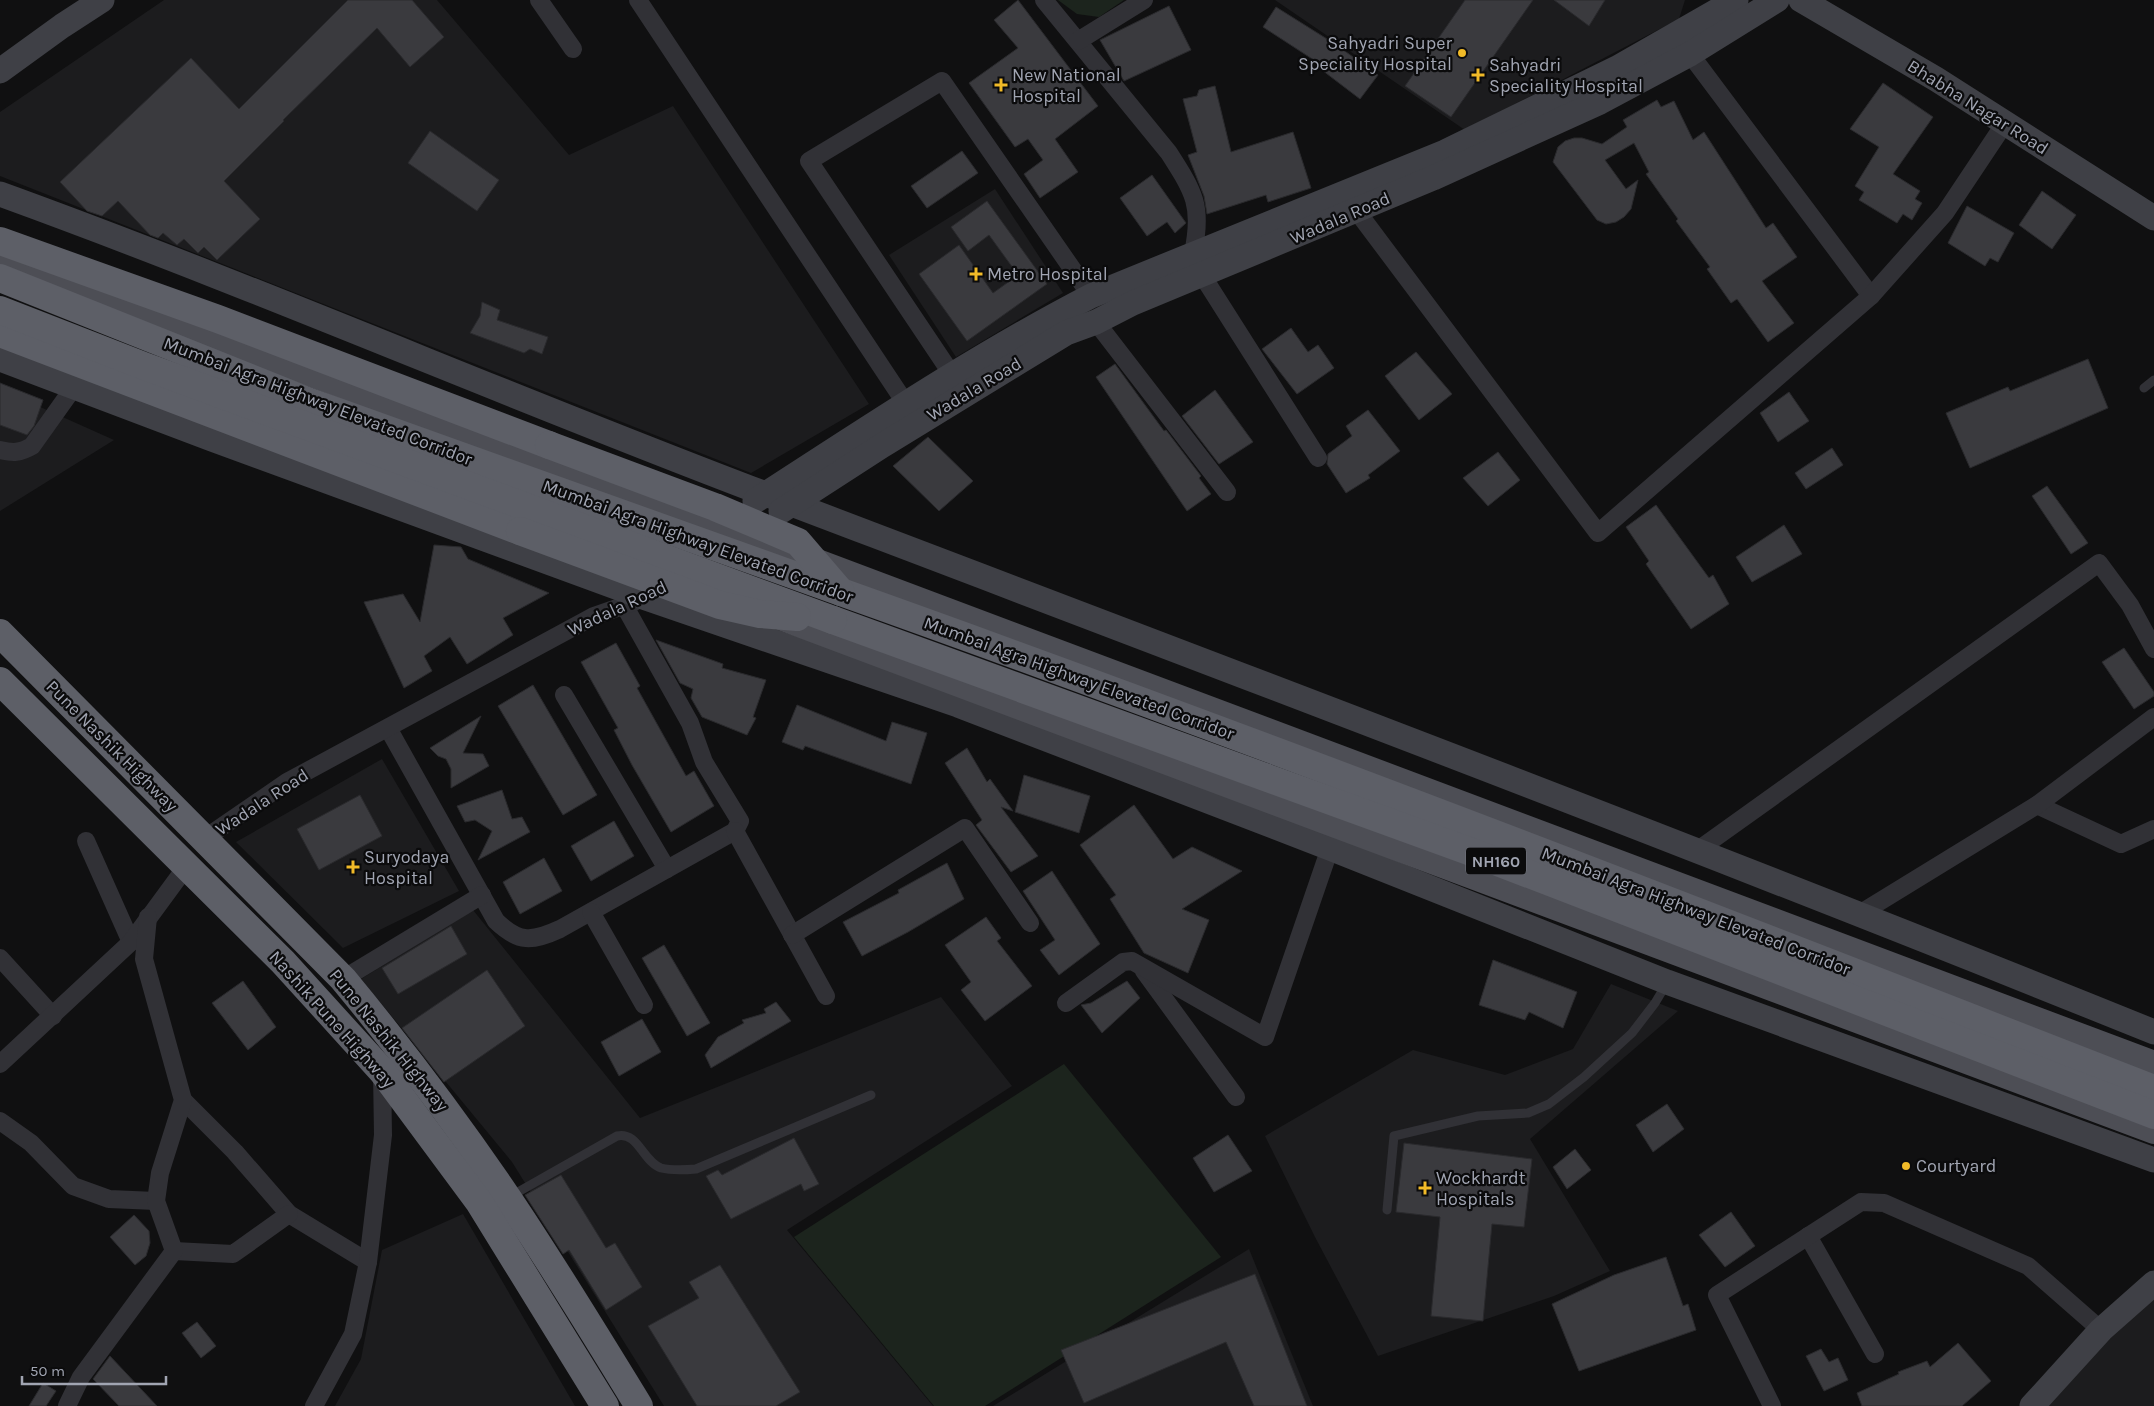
<svg xmlns="http://www.w3.org/2000/svg" width="2154" height="1406" viewBox="0 0 2154 1406" font-family="Karla,sans-serif">
<style>
.built{fill:#1c1c1e}
.green{fill:#1c241d}
.building{fill:#3a3a3e;stroke:#2a2a2d}
.lines{fill:none;stroke-linecap:round;stroke-linejoin:round}
.lane{stroke:#313136;stroke-width:9}
.street{stroke:#313136;stroke-width:18}
.secondary{stroke:#3f4046;stroke-width:25}
.primary{stroke:#4d4e55;stroke-width:28}
.highway{stroke:#5d5f67;stroke-width:28}
.highway-bridge{stroke:#5d5f67;stroke-width:28}
.poi-dot{fill:#f1ba28;stroke:#0b0b0c;stroke-width:2}
.labels{text-anchor:middle;dominant-baseline:central;stroke-width:4.5;stroke-linejoin:round;paint-order:stroke}
.shield{fill:#0b0b0c;stroke:#747780;stroke-width:1}
.shield-label{font-size:16px;font-weight:bold;fill:#a1a5b2}
.poi-label{font-size:18px;fill:#a1a5b2;stroke:#0b0b0c;text-anchor:start}
.street-label{font-size:18px;fill:#a1a5b2;stroke:#0b0b0c}
</style>
<rect width="100%" height="100%" fill="#101011"/>
<!-- built -->
<g class="built">
<path d="M164,0H437L569,155L673,106L869,404L751,473L0,176V112Z"/>
<path d="M1275,0H1685L1679,19L1465,130Z"/>
<path d="M995,189L1063,293L956,357L889,255Z"/>
<path d="M0,389L114,440L0,511Z"/>
<path d="M382,759L459,891L343,948L236,842Z"/>
<path d="M473,910L640,1118L941,997L1012,1086L787,1230L933,1406H664L512,1162L361,979Z"/>
<path d="M1611,984L1678,1011L1530,1139L1610,1271L1554,1296L1378,1356L1315,1237L1265,1136L1413,1050L1505,1075L1573,1049Z"/>
<path d="M463,1214L575,1406H335L361,1359L382,1250Z"/>
<path d="M1249,1249L1313,1406H993Z"/>
<path d="M2154,1298V1406H2033Z"/>
</g>
<!-- green -->
<g class="green">
<path d="M1058,0H1124L1099,17L1077,14Z"/>
<path d="M1064,1064L1221,1257L985,1406H934L794,1237Z"/>
</g>
<!-- building -->
<g class="building">
<path d="M348,0H412L444,37L410,67L377,28L283,120L284,121L224,181L260,219L217,260L204,247L198,253L184,239L177,245L163,233L158,238L150,235L118,201L102,216L87,211L60,182L191,58L239,109Z"/>
<path d="M1018,0L1098,106L1055,139L1078,172L1040,198L1024,174L1043,160L1028,139L1015,147L969,83L1018,48L994,20Z"/>
<path d="M1465,0H1533L1451,117L1405,86Z"/>
<path d="M1554,0H1605L1589,26Z"/>
<path d="M1169,6L1191,50L1124,81L1100,40Z"/>
<path d="M1276,7L1335,44L1378,75L1360,99L1318,67L1320,64L1263,27Z"/>
<path d="M1883,83L1933,117L1893,174L1920,191L1915,199L1922,203L1912,220L1903,214L1897,223L1859,200L1864,192L1855,186L1879,147L1850,129Z"/>
<path d="M1215,86L1231,152L1293,132L1311,188L1268,202L1266,195L1207,214L1204,196L1188,155L1197,152L1183,99L1197,96L1199,90Z"/>
<path d="M1657,100L1661,107L1674,101L1693,140L1704,132L1766,228L1773,223L1797,257L1762,281L1794,323L1768,342L1737,299L1731,303L1707,269L1710,267L1676,221L1678,219L1646,174L1649,172L1634,143L1605,160L1626,189L1638,180L1631,209L1624,217L1616,222L1606,224L1597,220L1553,162L1558,147L1565,141L1574,138H1582L1602,144L1627,127L1623,120Z"/>
<path d="M430,131L499,180L477,211L408,163Z"/>
<path d="M962,151L978,173L927,208L911,186Z"/>
<path d="M1152,175L1186,223L1175,233L1167,222L1147,236L1120,198Z"/>
<path d="M2042,191L2076,215L2052,249L2019,225Z"/>
<path d="M987,201L1047,284L967,341L919,274L959,245L993,293L1018,275L989,235L968,251L951,227Z"/>
<path d="M1967,206L2014,233L1998,262L1990,258L1985,266L1948,243Z"/>
<path d="M482,302L500,310L497,320L548,337L542,354L530,349L524,353L470,333L480,316Z"/>
<path d="M1291,328L1308,352L1318,345L1334,368L1297,394L1262,349Z"/>
<path d="M1416,352L1452,394L1419,420L1385,376Z"/>
<path d="M2088,359L2108,408L1970,468L1946,413L2008,387L2010,391Z"/>
<path d="M1115,364L1164,431L1166,430L1201,476L1199,478L1211,494L1187,511L1096,377Z"/>
<path d="M0,383L43,400L34,426L27,435L0,425Z"/>
<path d="M1215,390L1253,442L1219,464L1182,416Z"/>
<path d="M1789,392L1809,421L1778,442L1760,413Z"/>
<path d="M1368,410L1400,451L1368,475L1370,478L1346,493L1327,464L1328,454L1352,436L1346,426Z"/>
<path d="M928,437L973,481L939,511L893,466Z"/>
<path d="M1832,448L1843,465L1806,489L1795,473Z"/>
<path d="M1498,452L1520,480L1488,506L1463,478Z"/>
<path d="M2047,486L2088,543L2071,554L2032,496Z"/>
<path d="M1656,505L1709,578L1713,575L1729,604L1691,629L1646,564L1649,561L1626,527Z"/>
<path d="M1784,525L1802,554L1752,582L1736,557Z"/>
<path d="M434,545L461,547L468,559L549,593L503,618L513,635L467,664L450,637L424,656L432,671L404,688L364,602L403,594L420,622Z"/>
<path d="M656,640L723,664L722,668L766,680L753,717L756,718L747,735L702,717L691,698L693,689L680,683Z"/>
<path d="M616,643L640,686L637,688L686,776L694,771L714,806L671,832L632,765L614,730L618,728L581,662Z"/>
<path d="M2124,648L2154,692V696L2134,709L2102,662Z"/>
<path d="M533,685L597,795L563,815L498,706Z"/>
<path d="M797,705L886,741L892,722L927,733L911,784L805,746L803,750L782,742Z"/>
<path d="M481,716L463,753L483,754L489,766L451,788V769L446,759L438,756L430,748Z"/>
<path d="M967,748L987,782L990,779L1013,811L1001,807L1038,856L1011,872L976,825L982,820L945,763Z"/>
<path d="M1024,775L1090,796L1079,833L1015,812Z"/>
<path d="M502,790L512,819L522,817L530,832L478,860L492,831L475,820L465,822L457,806Z"/>
<path d="M360,795L382,836L319,870L297,829Z"/>
<path d="M1134,805L1173,859L1192,847L1242,871L1182,909L1209,920L1188,973L1144,953L1110,899L1116,895L1080,845Z"/>
<path d="M614,821L634,856L591,881L571,846Z"/>
<path d="M544,858L562,891L520,914L503,882Z"/>
<path d="M947,863L964,899L908,932L862,956L843,922L899,893L898,890Z"/>
<path d="M1052,871L1100,944L1059,975L1040,950L1055,940L1023,891Z"/>
<path d="M986,917L1001,938L997,941L1032,986L985,1021L961,990L971,982L945,945Z"/>
<path d="M451,926L467,954L398,994L382,968Z"/>
<path d="M664,945L710,1023L687,1036L642,958Z"/>
<path d="M1493,960L1577,992L1563,1028L1529,1012L1525,1020L1479,1005Z"/>
<path d="M487,970L525,1026L444,1082L402,1028Z"/>
<path d="M243,981L276,1027L248,1050L212,1003Z"/>
<path d="M1127,981L1140,998L1102,1033L1081,1005L1091,1003Z"/>
<path d="M776,1002L791,1021L711,1068L705,1055L718,1037L744,1023L742,1020L766,1013L764,1009Z"/>
<path d="M642,1019L661,1052L619,1076L601,1042Z"/>
<path d="M1667,1104L1684,1129L1653,1152L1636,1125Z"/>
<path d="M1228,1135L1252,1171L1214,1192L1193,1158Z"/>
<path d="M794,1138L819,1184L804,1191L801,1184L731,1219L706,1176L718,1170L722,1175Z"/>
<path d="M1404,1143L1532,1159L1524,1227L1492,1224L1483,1321L1431,1316L1440,1217L1396,1212Z"/>
<path d="M1575,1149L1591,1170L1567,1189L1553,1167Z"/>
<path d="M561,1175L606,1248L615,1243L642,1287L606,1310L569,1250L563,1254L525,1195Z"/>
<path d="M1731,1212L1755,1246L1725,1267L1699,1235Z"/>
<path d="M134,1215L149,1231L150,1243L146,1256L135,1265L110,1237Z"/>
<path d="M1666,1257L1683,1306L1688,1304L1696,1330L1579,1371L1552,1304L1614,1275Z"/>
<path d="M720,1265L800,1392L776,1406H697L648,1326L699,1298L689,1282Z"/>
<path d="M1255,1274L1307,1406H1254L1226,1342L1084,1403L1061,1350Z"/>
<path d="M197,1322L216,1346L201,1358L182,1333Z"/>
<path d="M1958,1343L1991,1381L1962,1406H1862L1857,1393L1899,1374L1898,1372L1927,1361L1930,1367Z"/>
<path d="M1821,1349L1829,1362L1838,1358L1848,1380L1824,1391L1806,1356Z"/>
<path d="M110,1356L157,1406H119L93,1379Z"/>
<path d="M43,1383L56,1391L46,1406H29Z"/>
</g>
<g class="lines">
<!-- lane -->
<g class="lane">
<path d="M2144,388L2154,380"/>
<path d="M509,1197L617,1136C638,1131 643,1162 661,1168C673,1171 685,1170 696,1169L871,1095"/>
<path d="M1387,1210L1394,1136L1478,1116L1528,1113L1549,1104L1584,1077L1632,1033L1655,1003L1667,983"/>
</g>
<!-- street -->
<g class="street">
<path d="M539,0L573,49"/>
<path d="M638,0L906,404"/>
<path d="M1044,0L1169,153C1194,192 1203,206 1193,253"/>
<path d="M1078,41L1144,0"/>
<path d="M1690,54L1871,296"/>
<path d="M1350,202L1598,533L1871,296L1945,213L2005,123"/>
<path d="M1202,275L1318,458"/>
<path d="M1096,322L1227,492"/>
<path d="M953,376L809,161L942,81L1091,296"/>
<path d="M0,450C13,453 20,453 32,446L74,387"/>
<path d="M564,695L667,869"/>
<path d="M388,728L496,921C519,943 532,942 560,929L735,831L740,821L704,762L690,723L624,605"/>
<path d="M2037,805L2121,844L2154,829"/>
<path d="M735,831L826,996"/>
<path d="M204,839L287,782L594,616L634,602"/>
<path d="M86,841L131,942"/>
<path d="M1698,850L2099,563L2130,605L2154,649"/>
<path d="M591,912L644,1005"/>
<path d="M1861,913L2037,805L2154,717"/>
<path d="M792,935L965,828L1030,923"/>
<path d="M0,958L53,1016"/>
<path d="M1144,971L1236,1097"/>
<path d="M343,979L482,895"/>
<path d="M1066,1003L1123,962L1132,961L1265,1037L1330,848"/>
<path d="M0,1064L131,942L186,867"/>
<path d="M183,1100L235,1152L289,1214L368,1262"/>
<path d="M0,1121L31,1143L73,1186L109,1199L156,1201"/>
<path d="M1808,1236L1875,1354"/>
<path d="M174,1251L233,1254L289,1214"/>
<path d="M67,1406L81,1377L174,1251L156,1201L160,1173L183,1100L144,959L148,917"/>
<path d="M314,1406L353,1334L368,1262L383,1135L382,1071"/>
<path d="M1772,1406L1717,1295L1861,1202L1884,1203L2028,1266L2101,1330"/>
</g>
<!-- secondary -->
<g class="secondary">
<path d="M1801,0L1936,79L2154,218"/>
<path d="M0,71L62,26L102,0"/>
<path d="M0,194C259,288 511,398 768,495C1231,671 1694,846 2154,1032"/>
<path d="M0,359L212,439L646,598L958,705L1330,848L1667,982L2154,1160"/>
<path d="M755,501C865,430 975,356 1091,296L1445,152L1617,68L1736,0"/>
<path d="M781,511L883,445L1066,333L1096,322L1133,303L1433,178L1600,102L1690,54L1777,0"/>
<path d="M2032,1406L2101,1330L2154,1283"/>
</g>
<!-- primary -->
<g class="primary">
<path d="M0,256L2154,1065"/>
<path d="M772,613L2154,1130"/>
</g>
<!-- highway -->
<g class="highway">
<path d="M0,241L218,319L549,445"/>
<path d="M0,333L520,531"/>
<path d="M841,592C1282,749 1718,919 2154,1089"/>
<path d="M833,620L1477,854L2154,1115"/>
<path d="M0,633L343,979C401,1049 456,1122 507,1197C553,1265 596,1336 639,1406"/>
<path d="M0,681L283,962L382,1071L479,1202L605,1406"/>
</g>
<!-- highway-bridge -->
<g class="highway-bridge">
<path d="M0,278L310,402L841,592"/>
<path d="M0,310L144,366L833,620"/>
<path d="M549,445L715,507L798,542L840,591"/>
<path d="M520,531L720,605L760,614L797,617"/>
</g>
</g>
<!-- markers -->
<g class="poi-dot">
<circle cx="1462" cy="53" r="5"/>
<path d="M1475.5 67.5h5v5h5v5h-5v5h-5v-5h-5v-5h5z"/>
<path d="M998.5 77.5h5v5h5v5h-5v5h-5v-5h-5v-5h5z"/>
<path d="M973.5 266.5h5v5h5v5h-5v5h-5v-5h-5v-5h5z"/>
<path d="M350.5 859.5h5v5h5v5h-5v5h-5v-5h-5v-5h5z"/>
<circle cx="1906" cy="1166" r="5"/>
<path d="M1422.5 1180.5h5v5h5v5h-5v5h-5v-5h-5v-5h5z"/>
</g>
<g class="labels">
<!-- shield labels -->
<rect class="shield" x="1466" y="847.5" width="60" height="27" rx="4"/>
<g class="shield-label">
<text x="1496" y="861">NH160</text>
</g>
<!-- poi labels -->
<g class="poi-label">
<text x="1452" y="43" text-anchor="end">Sahyadri Super<tspan x="1452" dy="21">Speciality Hospital</tspan></text>
<text x="1489" y="65">Sahyadri<tspan x="1489" dy="21">Speciality Hospital</tspan></text>
<text x="1012" y="75">New National<tspan x="1012" dy="21">Hospital</tspan></text>
<text x="987" y="274">Metro Hospital</text>
<text x="364" y="857">Suryodaya<tspan x="364" dy="21">Hospital</tspan></text>
<text x="1916" y="1166">Courtyard</text>
<text x="1436" y="1178">Wockhardt<tspan x="1436" dy="21">Hospitals</tspan></text>
</g>
<!-- street labels -->
<g class="street-label">
<text transform="translate(1978 107) rotate(32)">Bhabha Nagar Road</text>
<text transform="translate(1340 218) rotate(-23)">Wadala Road</text>
<text transform="translate(974 389) rotate(-31)">Wadala Road</text>
<text transform="translate(318 401) rotate(21)">Mumbai Agra Highway Elevated Corridor</text>
<text transform="translate(698 541) rotate(20)">Mumbai Agra Highway Elevated Corridor</text>
<text transform="translate(617 608) rotate(-25)">Wadala Road</text>
<text transform="translate(1079 678) rotate(20)">Mumbai Agra Highway Elevated Corridor</text>
<text transform="translate(112 746) rotate(45)">Pune Nashik Highway</text>
<text transform="translate(262 802) rotate(-33)">Wadala Road</text>
<text transform="translate(1696 911) rotate(21)">Mumbai Agra Highway Elevated Corridor</text>
<text transform="translate(332 1019) rotate(48)">Nashik Pune Highway</text>
<text transform="translate(389 1040) rotate(51)">Pune Nashik Highway</text>
</g>
</g>
<!-- scale -->
<path d="M22 1376v8h144v-8" fill="none" stroke="#a1a5b2" stroke-width="2.5"/>
<text x="30" y="1376" font-size="15" fill="#a1a5b2" stroke="#0b0b0c" stroke-width="4" paint-order="stroke">50 m</text>
</svg>
